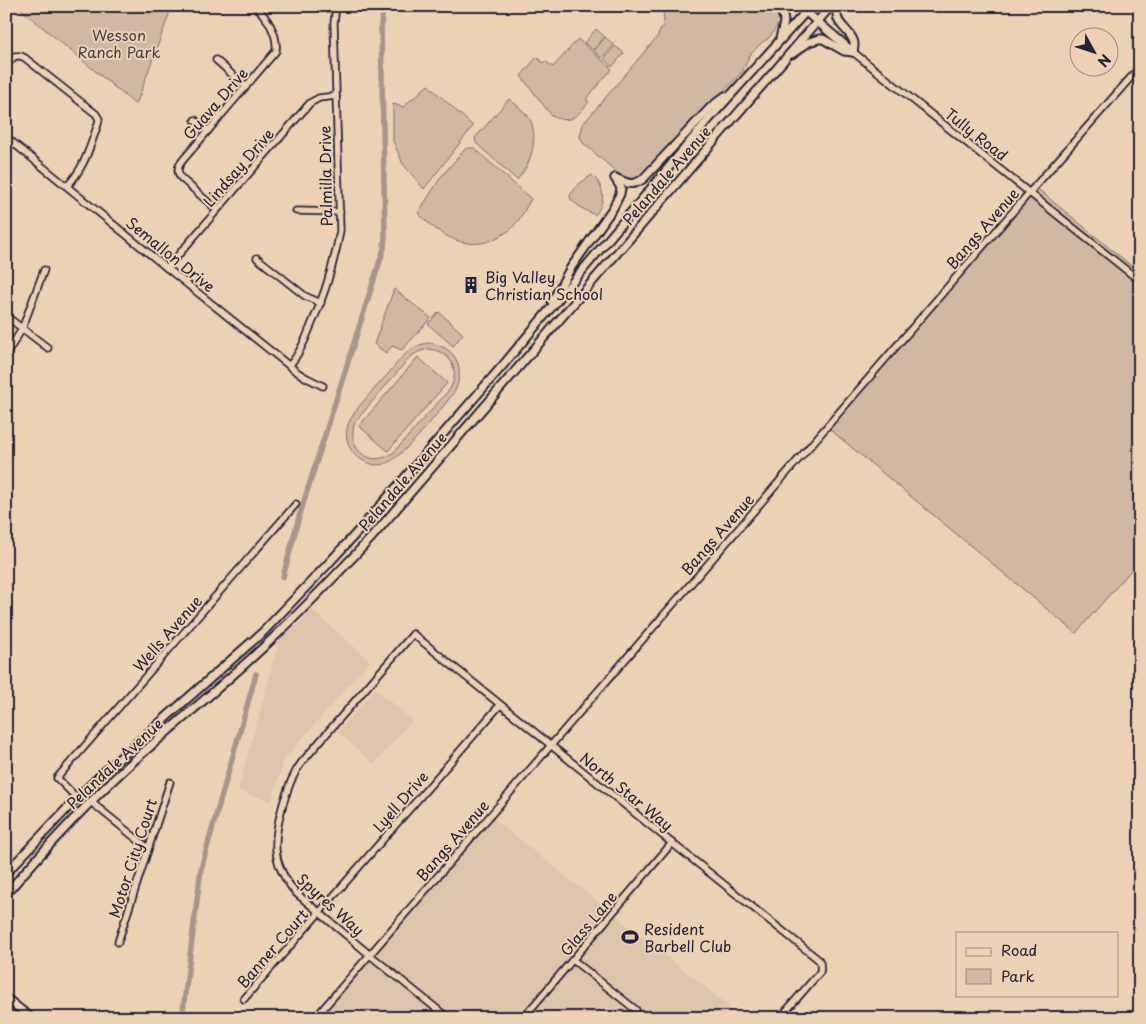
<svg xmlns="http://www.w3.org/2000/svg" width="1146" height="1024" viewBox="0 0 1146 1024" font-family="'Playpen Sans',sans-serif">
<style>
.built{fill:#dec4ab}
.green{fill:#d0b8a3;stroke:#796d6f;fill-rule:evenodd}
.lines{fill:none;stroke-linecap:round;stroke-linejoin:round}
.canal{stroke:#a7958b;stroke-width:5.5}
.minor-casing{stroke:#22223b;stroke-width:9}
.major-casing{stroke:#22223b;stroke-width:11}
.minor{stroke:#edd1b4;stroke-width:5.5}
.major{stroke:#edd1b4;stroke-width:7}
.labels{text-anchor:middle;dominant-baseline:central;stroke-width:4;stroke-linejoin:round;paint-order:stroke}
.park-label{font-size:15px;fill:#454050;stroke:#edd1b4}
.street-label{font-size:15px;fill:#22223b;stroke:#edd1b4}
.poi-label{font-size:15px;fill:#22223b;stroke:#edd1b4;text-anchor:start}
</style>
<rect width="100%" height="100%" fill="#edd1b4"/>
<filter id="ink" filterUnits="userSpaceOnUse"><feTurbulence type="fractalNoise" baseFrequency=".02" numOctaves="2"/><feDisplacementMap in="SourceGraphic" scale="10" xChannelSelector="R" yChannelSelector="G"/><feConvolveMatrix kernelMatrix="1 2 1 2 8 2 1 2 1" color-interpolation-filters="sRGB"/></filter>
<g filter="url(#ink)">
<!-- built -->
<g class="built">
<path d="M312,610L370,661L281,763V770L271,801L238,791L279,641Z"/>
<path d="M375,689L412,720L374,764L338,732Z"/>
<path d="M490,816L730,1007L721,1018H315Z"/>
</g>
<!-- green -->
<g class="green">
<path d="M17,6H172L136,105Z"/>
<path d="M663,6H769L776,12L780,22L769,38L761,43L749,56L743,71L643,176L632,180L620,175L583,143L580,137L583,124L657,37L664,23Z"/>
<path d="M596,29L605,37L593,50L584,43Z"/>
<path d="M605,37L614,45L602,58L594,51Z"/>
<path d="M578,39L612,69L586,99L589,102C577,116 571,125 552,116L521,76L537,57L543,63L545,61L553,67Z"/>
<path d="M615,46L624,53L612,67L604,59Z"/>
<path d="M428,85L473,126L424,189L403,164L393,141V104L403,107Z"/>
<path d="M509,99C515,104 522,109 527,115C538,127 534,153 526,167C524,171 520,176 517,180L476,143L475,138Z"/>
<path d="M469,148H474L531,199C525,209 520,220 512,228C508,232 503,234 498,237C468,254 439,235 418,213L441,177L465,149Z"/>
<path d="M592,175C605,187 606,202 595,215L583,209L571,200L570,195L579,184Z"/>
<path d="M1033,185L1140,273V560L1076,633L827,427Z"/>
<path d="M394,289L431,318L402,350L392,346L386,353L374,344Z"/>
<path d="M439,312L463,334L453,346L428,324Z"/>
<path d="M429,343C455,346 466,367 455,391C443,407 402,460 384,464C374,467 364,462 356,456C349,450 345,438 347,429C350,412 376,388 388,374C394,367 400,358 408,352C415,346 421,344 429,343ZM428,349C450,351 461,369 450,389L394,452C371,470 345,449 355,422L410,357L418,352Z"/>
<path d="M418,357L447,383L388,451L359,426Z"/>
</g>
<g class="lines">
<!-- canal -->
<g class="canal">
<path d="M283,577L299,517L384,248L385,235L381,24L384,6"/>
<path d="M182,1018L201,869L256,674"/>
</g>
<!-- minor casing -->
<g class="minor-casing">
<g id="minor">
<path d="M853,52L1140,281"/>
<path d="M216,60L246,87"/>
<path d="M6,65L15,56H21L25,58L96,114L99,119L98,124C90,147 84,169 67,186"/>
<path d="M195,120L208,131"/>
<path d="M6,137L167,268L297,372L305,377L323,386"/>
<path d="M217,210L181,178C176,171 178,166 183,160L276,51C278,34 267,17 255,6"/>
<path d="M296,211L340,212"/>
<path d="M257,258L305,296L321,303"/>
<path d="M167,268L310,103L319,98L336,96"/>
<path d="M6,316L48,348"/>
<path d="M6,355L22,329L44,270"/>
<path d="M290,365C299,354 305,341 310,328C324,297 334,264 340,231L334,23L336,6"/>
<path d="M77,798L57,778L296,504"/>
<path d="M91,802L148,848"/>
<path d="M118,942L170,782"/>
<path d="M573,960L636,1010"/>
<path d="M244,999L500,705"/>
<path d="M315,1018L1029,193L1140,67"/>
<path d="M448,1018L370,955L296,893C270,863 273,839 283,804C288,789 292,775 302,762L413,634L672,843L819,960C821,964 821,967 820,972L780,1018"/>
<path d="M523,1018L672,843"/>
</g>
</g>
<!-- major casing -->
<g class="major-casing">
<g id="major">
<path d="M778,6C787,19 784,24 780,38"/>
<path d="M799,6L853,52"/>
<path d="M838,6C833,25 847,26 853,40C855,43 854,48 853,52"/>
<path d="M792,54L809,42L819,39H823L844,51L853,52"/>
<path d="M615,178C628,183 631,187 643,179L711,107L725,96"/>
<path d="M552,302L570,269L613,208L620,194L621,188L615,178"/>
<path d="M6,873L77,798L103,773L263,632L327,565L361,528L504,364L710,118L811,6"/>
<path d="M6,894C47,846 90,800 137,758C182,718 228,681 271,640C306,607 339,572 372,537L725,128L831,6"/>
<path d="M6,998L31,1018"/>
</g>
</g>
<!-- minor -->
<use href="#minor" class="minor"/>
<!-- major -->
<use href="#major" class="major"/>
</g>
</g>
<!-- icons -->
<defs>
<g id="building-bare" transform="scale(1.35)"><path d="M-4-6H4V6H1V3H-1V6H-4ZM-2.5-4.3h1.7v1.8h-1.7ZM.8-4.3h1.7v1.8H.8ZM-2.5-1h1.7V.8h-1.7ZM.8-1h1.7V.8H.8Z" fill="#22223b" stroke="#edd1b4" stroke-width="2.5" paint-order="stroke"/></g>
<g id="stadium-bare" transform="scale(1.35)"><path d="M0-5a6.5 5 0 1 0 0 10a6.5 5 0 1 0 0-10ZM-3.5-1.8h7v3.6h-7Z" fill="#22223b" stroke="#edd1b4" stroke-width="2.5" paint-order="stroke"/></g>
</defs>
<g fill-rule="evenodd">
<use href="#building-bare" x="471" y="285"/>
<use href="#stadium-bare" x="630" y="937"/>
</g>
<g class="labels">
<!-- park labels -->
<g class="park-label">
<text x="119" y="34">Wesson<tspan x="119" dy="17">Ranch Park</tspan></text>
</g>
<!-- street labels -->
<g class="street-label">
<text transform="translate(215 103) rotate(-49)">Guava Drive</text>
<text transform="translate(977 134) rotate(38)">Tully Road</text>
<text transform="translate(238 167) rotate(-49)">Lindsay Drive</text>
<text transform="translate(666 175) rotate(-49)">Pelandale Avenue</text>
<text transform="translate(325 176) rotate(-91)">Palmilla Drive</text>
<text transform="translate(982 228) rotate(-49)">Bangs Avenue</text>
<text transform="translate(171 254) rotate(39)">Semallon Drive</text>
<text transform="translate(402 481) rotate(-49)">Pelandale Avenue</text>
<text transform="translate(717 534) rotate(-49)">Bangs Avenue</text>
<text transform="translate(167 633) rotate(-49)">Wells Avenue</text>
<text transform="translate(114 763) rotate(-43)">Pelandale Avenue</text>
<text transform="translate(627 791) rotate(39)">North Star Way</text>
<text transform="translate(400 801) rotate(-49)">Lyell Drive</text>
<text transform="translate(452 840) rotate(-49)">Bangs Avenue</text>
<text transform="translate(132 858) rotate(-72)">Motor City Court</text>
<text transform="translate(331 904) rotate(42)">Spyres Way</text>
<text transform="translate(588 923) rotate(-50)">Glass Lane</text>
<text transform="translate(272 948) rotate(-49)">Banner Court</text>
</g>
<!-- poi labels -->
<g class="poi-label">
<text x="485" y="276">Big Valley<tspan x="485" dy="17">Christian School</tspan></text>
<text x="644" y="928">Resident<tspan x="644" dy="17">Barbell Club</tspan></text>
</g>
</g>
<!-- margin -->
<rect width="1146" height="1024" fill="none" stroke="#edd1b4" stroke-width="25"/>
<rect x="12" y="12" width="1121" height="999" fill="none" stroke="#22223b" stroke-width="2" filter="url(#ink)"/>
<!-- legend -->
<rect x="956" y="932" width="162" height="65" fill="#edd1b4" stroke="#9c8b84"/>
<rect x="966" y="948" width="25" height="8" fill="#edd1b4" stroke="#9c8b84"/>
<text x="1001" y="956" font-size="15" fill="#22223b">Road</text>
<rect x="966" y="969" width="25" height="15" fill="#d0b8a3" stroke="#9c8b84"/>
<text x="1001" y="982" font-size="15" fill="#22223b">Park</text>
<!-- north arrow -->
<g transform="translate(1094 52) rotate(130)"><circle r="24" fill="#edd1b4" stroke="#9c8b84"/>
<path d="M0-4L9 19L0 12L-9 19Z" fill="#22223b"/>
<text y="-8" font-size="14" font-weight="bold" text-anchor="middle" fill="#22223b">N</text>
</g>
</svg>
